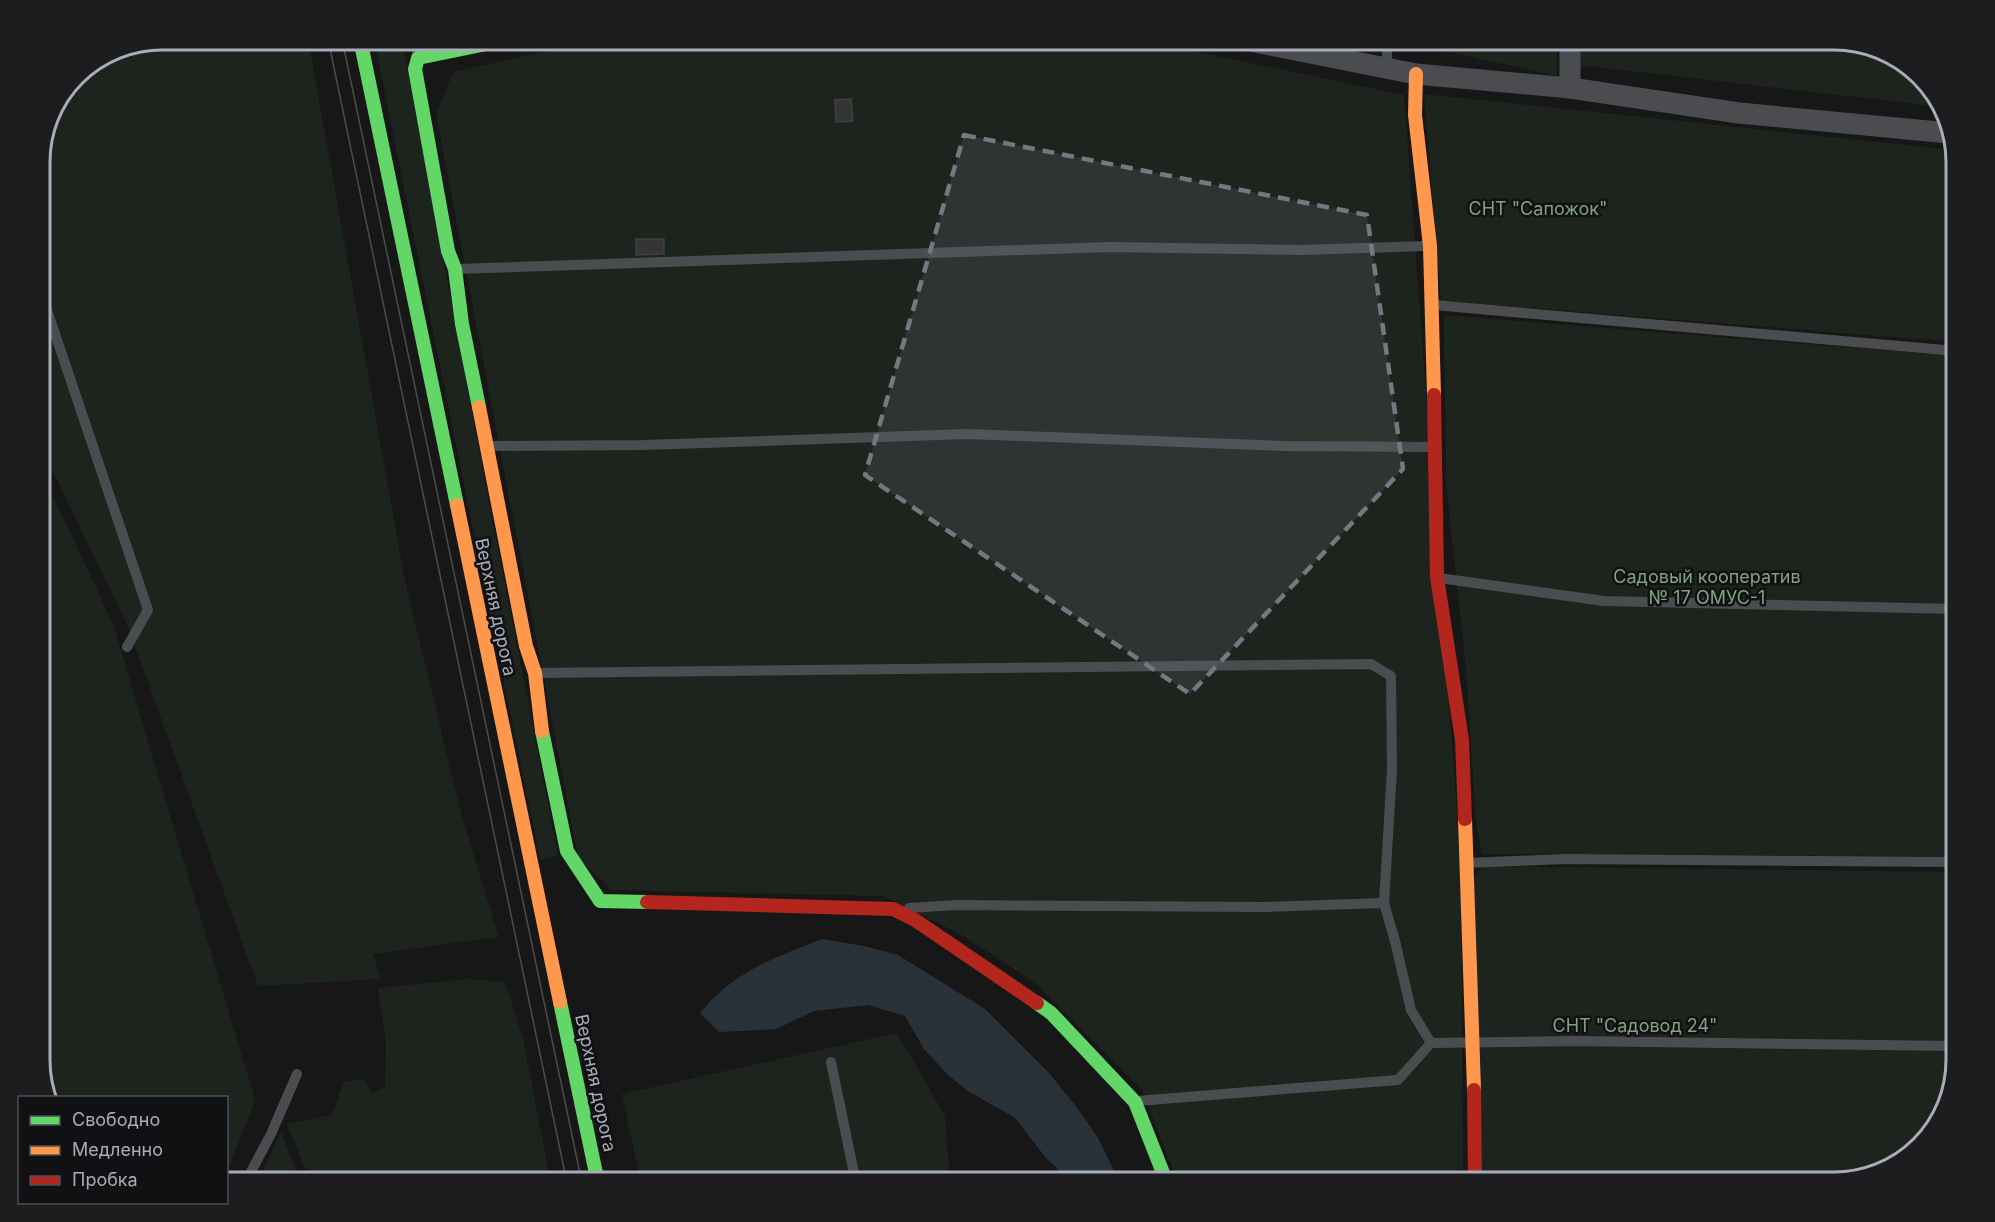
<svg xmlns="http://www.w3.org/2000/svg" width="1995" height="1222" viewBox="0 0 1995 1222" font-family="Inter,sans-serif">
<style>
.green{fill:#1d241e}
.water{fill:#2a3239}
.building{fill:#353536;stroke:#3f4043;stroke-width:1.5}
.lines{fill:none;stroke-linecap:round;stroke-linejoin:round}
.lane{stroke:#4b4c50;stroke-width:10}
.street{stroke:#4b4c50;stroke-width:21}
.fast{stroke:#63d668;stroke-width:14}
.slow{stroke:#ff974d;stroke-width:14}
.jam{stroke:#b3261e;stroke-width:14}
.tram{stroke:#4b4c4f;stroke-width:1.5}
.marked{fill:#757880;fill-opacity:0.2;stroke:#757880;stroke-width:4.5;stroke-dasharray:12 8;stroke-linejoin:round}
.labels{text-anchor:middle;dominant-baseline:central;stroke-width:5;stroke-linejoin:round;paint-order:stroke}
.park-label{font-size:18px;fill:#7fa381;stroke:#111113}
.street-label{font-size:18px;fill:#a8adb8;stroke:#111113}
.rim{fill:none;stroke:#a8adb8;stroke-width:3}
</style>
<rect width="100%" height="100%" fill="#171717"/>
<!-- green -->
<g class="green">
<path d="M162,39H308L405,581L461,813L499,937L373,954L381,979L258,986L128,627L39,442V154L52,108L75,75L115,48Z"/>
<path d="M374,39H402L487,492L558,855L540,860Z"/>
<path d="M600,39H1135L1404,95L1461,865L1463,1183H1178L1142,1090L1035,983L962,935L883,896L611,890L578,857L436,114L453,72Z"/>
<path d="M1385,39H1557V76L1405,42Z"/>
<path d="M1579,39H1833L1895,56L1939,100L1942,107L1579,65Z"/>
<path d="M1424,94L1954,150L1956,342L1441,301Z"/>
<path d="M1444,315L1956,356V856L1482,854L1476,823L1466,667L1446,483Z"/>
<path d="M39,466L113,624L255,1100L227,1173L226,1098L48,1097L39,1068Z"/>
<path d="M1482,866L1956,872V1061L1939,1122L1894,1167L1834,1183H1481L1473,880Z"/>
<path d="M468,979L505,982L523,1039L551,1183H311L287,1124L332,1115L344,1082L364,1079L372,1093L385,1087L386,1041L378,988Z"/>
<path d="M897,1033L945,1116L950,1183H641L622,1094Z"/>
<path d="M281,1132L301,1183H257Z"/>
</g>
<!-- water -->
<path class="water" d="M822,939L864,946L898,955L985,1009L1049,1073L1078,1109L1098,1138L1120,1183H1068L1062,1173L1046,1158L1015,1118L968,1091L948,1075L924,1049L905,1016L868,1005L814,1011L776,1029L719,1032L700,1013C733,972 774,958 822,939Z"/>
<!-- building -->
<g class="building">
<path d="M851,99L853,121L836,122L835,100Z"/>
<path d="M636,239H664V254L636,255Z"/>
</g>
<g class="lines">
<!-- lane -->
<g class="lane">
<path d="M416,39L418,58"/>
<path d="M1387,39V67"/>
<path d="M456,269L1109,247L1301,250L1427,246"/>
<path d="M39,286L148,610L127,647"/>
<path d="M1434,305L1956,351"/>
<path d="M489,446L644,445L968,434L1283,446L1433,447"/>
<path d="M1439,578L1604,601L1956,609"/>
<path d="M536,673L1371,664L1391,676L1392,769L1384,903"/>
<path d="M1467,863L1565,859L1956,862"/>
<path d="M909,908L956,905L1266,907L1384,903L1395,941L1411,1010L1431,1043L1573,1041L1956,1046"/>
<path d="M831,1062L856,1183"/>
<path d="M1137,1101L1398,1080L1431,1043"/>
<path d="M245,1183L271,1134L297,1074"/>
</g>
<!-- street -->
<g class="street">
<path d="M1240,39L1416,74L1570,88L1739,113L1949,133"/>
<path d="M1570,39V88"/>
</g>
<!-- fast -->
<g class="fast">
<path d="M360,39L457,505"/>
<path d="M479,407L462,324L455,269L448,251L415,69L418,58L511,39"/>
<path d="M542,731L567,851L600,901L647,902"/>
<path d="M560,1002L598,1183"/>
<path d="M1037,1003L1051,1013L1135,1102L1167,1183"/>
</g>
<!-- slow -->
<g class="slow">
<path d="M1416,74L1415,115L1430,246L1434,395"/>
<path d="M479,407L526,646L535,673L542,731"/>
<path d="M457,505L560,1002"/>
<path d="M1465,819L1474,1090"/>
</g>
<!-- jam -->
<g class="jam">
<path d="M1434,395L1437,577L1462,740L1465,819"/>
<path d="M647,902L893,909L915,920L1037,1003"/>
<path d="M1474,1090L1475,1183"/>
</g>
<!-- tram -->
<g class="tram">
<path d="M328,39L567,1183"/>
<path d="M342,39L582,1183"/>
</g>
</g>
<!-- marked area -->
<path class="marked" d="M964,135L1367,215L1403,469L1190,694L865,475Z"/>
<g class="labels">
<!-- park labels -->
<g class="park-label">
<text x="1538" y="208">СНТ "Сапожок"</text>
<text x="1707" y="576">Садовый кооператив<tspan x="1707" dy="21">№ 17 ОМУС-1</tspan></text>
<text x="1635" y="1025">СНТ "Садовод 24"</text>
</g>
<!-- street labels -->
<g class="street-label">
<text transform="translate(496 607) rotate(78)">Верхняя дорога</text>
<text transform="translate(596 1083) rotate(78)">Верхняя дорога</text>
</g>
</g>
<!-- crop -->
<path d="M0 0H1995V1222H0ZM162 50H1834A112 112 0 0 1 1946 162V1060A112 112 0 0 1 1834 1172H162A112 112 0 0 1 50 1060V162A112 112 0 0 1 162 50Z" fill="#1d1d20" fill-rule="evenodd"/>
<path class="rim" d="M162 50H1834A112 112 0 0 1 1946 162V1060A112 112 0 0 1 1834 1172H162A112 112 0 0 1 50 1060V162A112 112 0 0 1 162 50Z"/>
<!-- legend -->
<rect x="18" y="1096" width="210" height="108" fill="#111113" stroke="#4d4f55" stroke-width="1.5"/>
<rect x="30" y="1116" width="30" height="9" fill="#63d668" stroke="#4d4f55" stroke-width="1.5"/>
<text x="72" y="1126" font-size="18" fill="#a8adb8">Свободно</text>
<rect x="30" y="1146" width="30" height="9" fill="#ff974d" stroke="#4d4f55" stroke-width="1.5"/>
<text x="72" y="1156" font-size="18" fill="#a8adb8">Медленно</text>
<rect x="30" y="1176" width="30" height="9" fill="#b3261e" stroke="#4d4f55" stroke-width="1.5"/>
<text x="72" y="1186" font-size="18" fill="#a8adb8">Пробка</text>
</svg>
